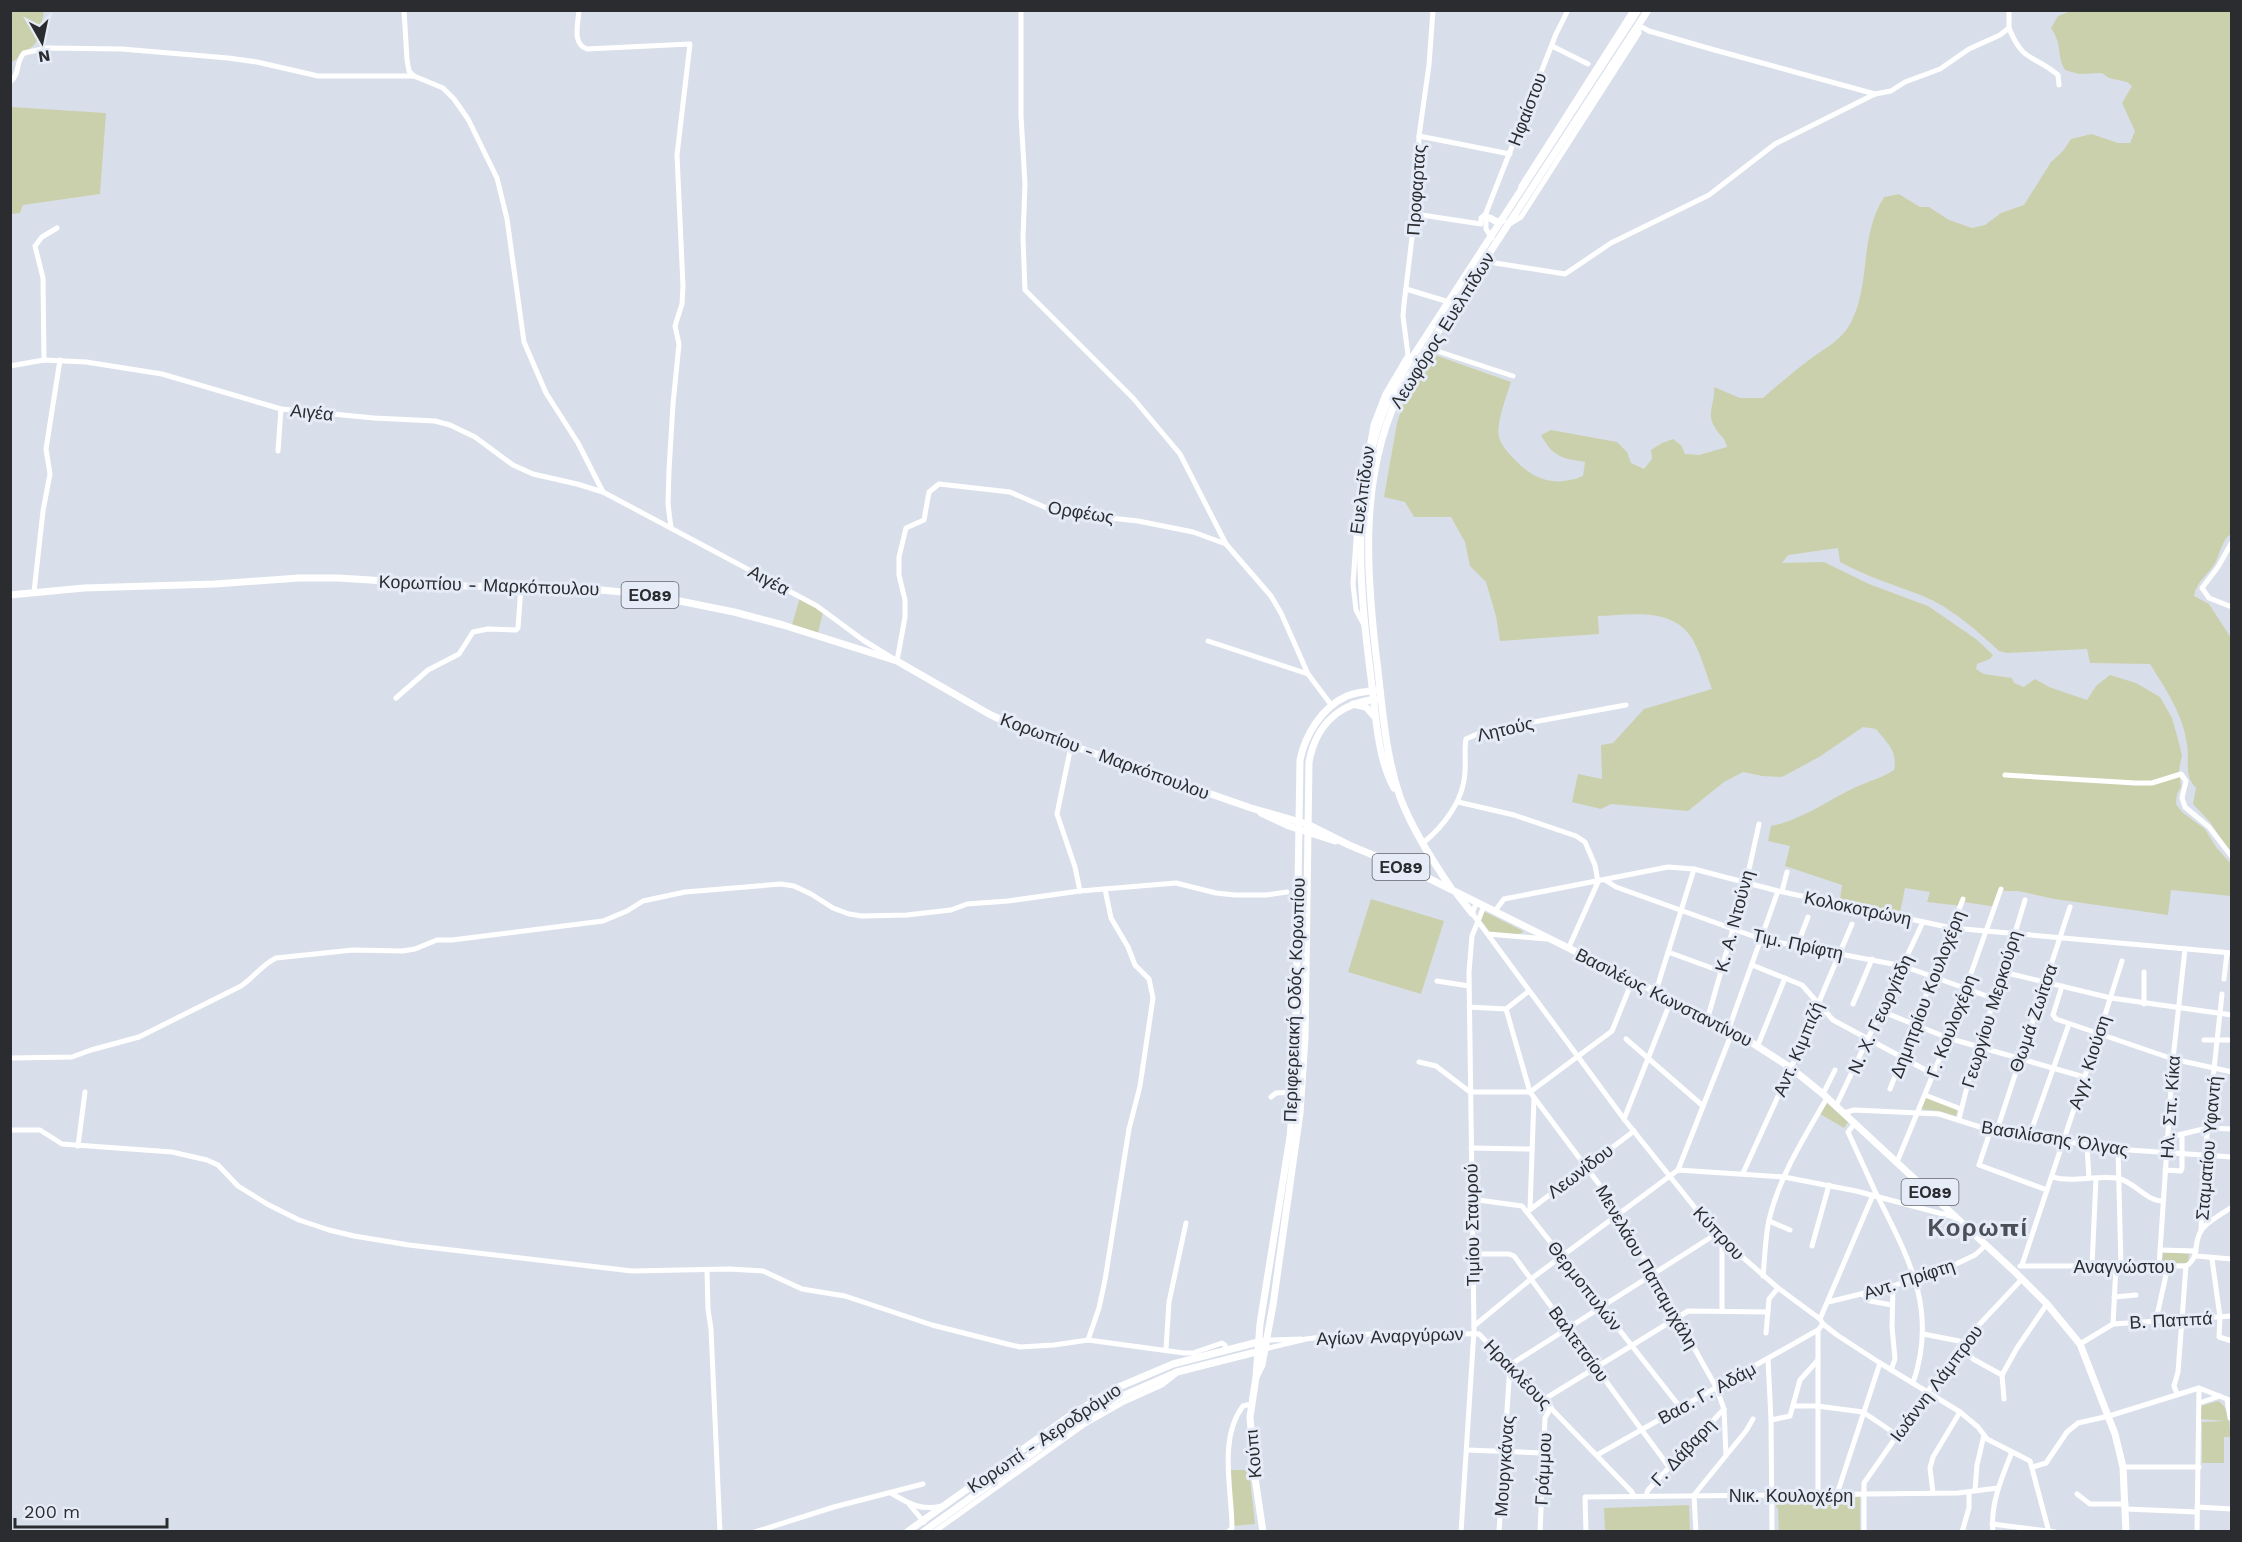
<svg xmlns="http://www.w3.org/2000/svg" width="2242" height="1542" viewBox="0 0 2242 1542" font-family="'Work Sans',sans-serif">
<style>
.green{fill:#cbd0ac}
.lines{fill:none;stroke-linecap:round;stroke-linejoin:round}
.minor{stroke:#fff;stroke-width:5}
.major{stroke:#fff;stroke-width:7}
.labels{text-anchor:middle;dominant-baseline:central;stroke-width:6;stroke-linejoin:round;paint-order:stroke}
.shield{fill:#e6ecf7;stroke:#62666c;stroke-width:1.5}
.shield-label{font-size:16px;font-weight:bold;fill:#2a2c30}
.street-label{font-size:18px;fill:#2a2c30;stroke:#e6ecf7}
.district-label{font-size:24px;font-weight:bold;letter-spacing:1.5px;fill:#4b5059;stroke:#e6ecf7}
</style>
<rect width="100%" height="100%" fill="#d9dfea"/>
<!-- green -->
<g class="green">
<path d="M2074,10L2231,11V534C2222,539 2220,554 2215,563C2208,575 2196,582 2194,596L2209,604L2231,638V853L2210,822L2193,804L2196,788C2183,774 2190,763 2187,745C2184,716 2165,688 2150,664L2090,663L2087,649L2007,653L1999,651C1976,630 1952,608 1923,596C1895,585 1867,577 1840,562L1838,548L1788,555L1782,563L1824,562L1869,584L1928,606L1976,639L1993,655L1990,659L1977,664L1976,669L1984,674L2012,678L2014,683L2024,687L2035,679L2049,687L2087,700L2096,686L2110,675L2136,683L2160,697L2172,718L2179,743L2182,755L2179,770L2181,787L2177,794L2176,804L2182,812L2205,829L2216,847L2231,864V896L2171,890L2168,915L2054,899L2018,891H2003L1997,907L1964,902L1962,906L1927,902L1930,892L1905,888L1900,913L1840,899L1842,885L1785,866L1790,846L1768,841L1771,826C1802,820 1828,800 1856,787C1869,781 1882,778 1894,770C1898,751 1887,743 1876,729L1863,727L1819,757L1782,777L1762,776L1743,772L1724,782L1688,811L1611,804L1601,809L1572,802L1578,774L1602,779L1601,745L1613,743L1644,709L1712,689C1706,673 1701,655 1693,640C1673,606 1631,615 1598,616L1599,634L1500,641L1496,616L1486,582L1470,566L1465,542L1451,517H1414L1405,502L1384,497L1397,423L1403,405L1431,355H1435L1511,382C1507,395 1496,423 1499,437C1501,445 1509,454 1515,460C1535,481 1556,487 1583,476L1585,462C1561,458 1553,457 1541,435L1551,430L1617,442L1627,452L1631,463L1644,469L1652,459L1651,450L1662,443L1673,439L1681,445L1685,454L1699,455L1727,447C1724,435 1719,436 1714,426C1706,413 1716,400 1714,387L1740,398H1763C1778,385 1793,372 1809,360C1825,348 1844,339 1852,320C1871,281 1859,237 1884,197L1899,194L1920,207H1929L1949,220L1972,228L1985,225L2001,213L2024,205L2051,162L2063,151L2071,139L2092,134L2118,143H2130L2135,131L2122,103L2132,86L2127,82L2109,78L2102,73L2079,74L2065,70C2056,55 2063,45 2051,28L2058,16Z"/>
<path d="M10,11H44L39,37L34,45L14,61L11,62Z"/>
<path d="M11,107L106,113L100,194L23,205L20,213L11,214Z"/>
<path d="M800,597L823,612L818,633L792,625Z"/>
<path d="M1371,899L1444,921L1421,994L1348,972Z"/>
<path d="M1485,912L1523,931L1522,933L1516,935L1490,932L1480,919L1483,913Z"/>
<path d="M1925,1095L1958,1108L1956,1116L1939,1111L1919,1109Z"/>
<path d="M1826,1102L1848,1122L1844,1128L1820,1114Z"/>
<path d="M2163,1252L2189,1254L2188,1263H2162Z"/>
<path d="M2218,1401C2229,1407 2230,1425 2230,1437H2224V1463H2202V1422L2225,1421L2201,1419V1406Z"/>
<path d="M1231,1470H1249L1255,1524L1233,1526Z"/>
<path d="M1860,1497V1531H1779L1778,1509L1776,1506L1775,1498Z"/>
<path d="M1689,1505L1690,1531H1605L1604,1508Z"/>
</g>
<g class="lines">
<!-- minor -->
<g class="minor">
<path d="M404,10L407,60L409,71L414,76L443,88L454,99L468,119L497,178L507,219L524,342L546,393L578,443L603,492L817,606L863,640L897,661L905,617V600L899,575V557L906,528L924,520L929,492L939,484L1010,492L1056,512L1138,521L1193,532L1226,544L1271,596L1281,613L1308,674L1332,706"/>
<path d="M579,10C578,24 572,44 587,49L690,44L677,155L683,286L682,304L675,326L679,344L673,404L669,470L668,504L671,528"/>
<path d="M1021,10V116L1025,184L1023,238L1025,290L1133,398L1180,454L1226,544"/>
<path d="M1638,25L1649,31L1711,49L1875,94"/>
<path d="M2009,28C2023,63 2033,54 2058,75L2059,85"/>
<path d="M1552,46L1588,64"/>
<path d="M10,82C21,73 15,62 24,53L47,48L122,49L228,58L257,62L318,76H414"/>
<path d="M1419,136L1510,154"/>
<path d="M1521,186L1633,10"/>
<path d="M1415,214L1481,224V218L1486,214"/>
<path d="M1511,223L1521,217L1639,33L1638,25"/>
<path d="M1492,238L1486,229V213L1556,34L1568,10"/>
<path d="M1487,260L1495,263L1565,274L1611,243L1709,195L1775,144L1875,94L1891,91L1905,82L1940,69L1969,49L2000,35L2009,28V10"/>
<path d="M1406,289L1449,302"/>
<path d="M1428,348L1513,376"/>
<path d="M44,360L43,278L35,246L42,237L57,228"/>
<path d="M10,366L44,360L86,362L162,374L281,409L374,418L435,421L450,425L475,437L513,465L533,474L577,484L603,492"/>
<path d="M278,451L281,409"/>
<path d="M2232,542L2218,567L2202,588L2209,598L2232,607"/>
<path d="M34,592L43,511L50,474L46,449L60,360"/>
<path d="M1363,623L1356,610L1353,584L1358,510L1373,425L1385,394L1408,355L1403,316L1404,304L1418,188L1419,136L1429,65L1433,10"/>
<path d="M1208,641L1308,674"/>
<path d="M396,698L428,670L459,654L473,632L488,629L516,630L518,628L521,587"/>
<path d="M1071,746L1057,814L1075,867L1080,891"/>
<path d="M2005,775L2135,783H2152L2181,774L2186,781L2182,798L2185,807L2209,827L2232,857"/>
<path d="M1458,802L1514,815L1576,836L1585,842L1595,865L1598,882L1569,947"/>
<path d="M1423,843C1444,826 1464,800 1465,772C1466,761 1464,750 1466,739L1484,731L1626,705"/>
<path d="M1605,880L1616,887L1761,939L1903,966L1995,999"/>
<path d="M1782,891L1787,872"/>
<path d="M1477,902L1472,913L1624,1119L1716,1234L1778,1288L1820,1319L1823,1324L1837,1335L1880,1363L1960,1412L1978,1427L1987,1439L2030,1461L2049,1532"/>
<path d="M1495,911L1504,899L1668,867L1694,869L1778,891L1952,928L2232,953"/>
<path d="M1488,934L1546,939"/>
<path d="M1797,946L1808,917"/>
<path d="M1668,952L1720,971"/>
<path d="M1752,965L1802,985L1833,1020L1933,1074"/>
<path d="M2003,972L2111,998L2232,1015"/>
<path d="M2224,979L2227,953"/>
<path d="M1437,981L1469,986"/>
<path d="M2062,986L2053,1015L2056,1019L2173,1059L2232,1072"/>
<path d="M1656,991L1694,869"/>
<path d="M1853,1004L1872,959"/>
<path d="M2144,1004V972"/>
<path d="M1469,1007L1506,1009L1529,991"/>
<path d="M1506,1009L1530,1092L1613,1203L1716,1387L1724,1409L1726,1455"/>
<path d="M1881,1011L1948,1038L2084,1077"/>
<path d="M1708,1017L1746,883L1759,824"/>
<path d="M1729,1028L1778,891"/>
<path d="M1626,1039L1703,1106"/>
<path d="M2204,1040H2232"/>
<path d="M1758,1045L1785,978"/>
<path d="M10,1058L72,1057L91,1050L139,1037L241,986C253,978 263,964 276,958L353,950L402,951L415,949L437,940H452L603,921L627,911L643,901L685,892L781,884L794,886L811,894L833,908L849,914L862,916L907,915L951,910L967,904L1008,901L1080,891L1176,883L1216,893L1235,895H1266L1287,892"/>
<path d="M1419,1062L1436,1066L1470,1092H1530"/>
<path d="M1890,1089L1963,899"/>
<path d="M1530,1092L1612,1031L1633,979"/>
<path d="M1823,1094L1835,1070"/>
<path d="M1925,1095L1961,1109"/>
<path d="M1271,1097L1276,1093L1293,1092"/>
<path d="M1836,1106L1923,922"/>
<path d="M1844,1113L1854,1110L1939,1114L1983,1128L2030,1134L2100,1148L2232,1157"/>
<path d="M1624,1119L1672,998"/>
<path d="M1959,1119L1977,1047L1995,999L2025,900"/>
<path d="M1855,1123L1848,1132C1857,1152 1866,1171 1875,1191C1907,1256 1939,1308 1913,1383"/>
<path d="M1991,1129L1979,1165L2047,1190"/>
<path d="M10,1130H40L62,1144L172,1152L207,1160L218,1165L238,1186L267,1204L299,1220L329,1230L354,1236L409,1245L632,1271L729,1269L763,1271L802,1289L845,1296L932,1325L1007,1344L1020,1347L1054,1345L1088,1340L1184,1353H1193L1222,1343L1225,1345L1226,1349"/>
<path d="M1997,1130L2070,907"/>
<path d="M2030,1134L2069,1024"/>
<path d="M2166,1138L2207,1128L2232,1129"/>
<path d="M78,1146L85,1092"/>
<path d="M2087,1146L2089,1178"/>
<path d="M1471,1148L1531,1149"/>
<path d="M2118,1149L2121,1266"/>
<path d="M1897,1162L1948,1038L2001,889"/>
<path d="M1678,1170L1733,1030"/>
<path d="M2165,1170L2181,1171L2182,1168V1135"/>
<path d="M1743,1173L1791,1068L1852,924"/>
<path d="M2052,1177C2074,1183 2095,1175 2117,1178C2134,1181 2145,1201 2163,1201"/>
<path d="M1471,1199L1522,1206L1680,1407"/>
<path d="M1530,1209L1534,1098"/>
<path d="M1527,1212L1634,1131"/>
<path d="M1769,1221L1790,1230"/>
<path d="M2201,1230L2205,1154L2222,994"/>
<path d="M1722,1240V1311"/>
<path d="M1812,1246L1829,1185"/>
<path d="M2160,1250L2196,1251"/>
<path d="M1472,1254H1509L1514,1256L1669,1467"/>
<path d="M2196,1256L2232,1259"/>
<path d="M2212,1259L2220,1317L2219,1337L2232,1341"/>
<path d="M2022,1265L2099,1034L2122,961"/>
<path d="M2020,1266H2186C2200,1258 2193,1243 2201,1231C2206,1222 2222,1214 2232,1207"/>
<path d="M2092,1266L2096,1178"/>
<path d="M2159,1266L2173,1059L2185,949"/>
<path d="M707,1270L708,1309L711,1329L720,1532"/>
<path d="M1763,1276C1765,1258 1765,1238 1769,1220C1779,1177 1805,1136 1827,1098"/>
<path d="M1862,1294L1870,1301L1892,1305"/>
<path d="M2114,1297L2136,1295"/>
<path d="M1828,1302L1890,1287L1954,1265L1975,1255L1986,1245"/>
<path d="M1820,1319L1873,1195"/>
<path d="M2156,1320L2168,1266"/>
<path d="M2113,1324L2116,1266"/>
<path d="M1474,1326L1531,1279L1678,1170L1784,1177L1856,1191L1954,1217"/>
<path d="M1766,1333L1769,1299L1778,1288"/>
<path d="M1923,1334L1959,1341L1973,1359L2002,1375"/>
<path d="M1088,1340L1099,1308L1105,1280L1129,1129L1140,1086L1153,998L1149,979L1135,965L1128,947L1111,918L1105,889"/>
<path d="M1267,1340L1301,1339"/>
<path d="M2080,1344L2113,1324L2232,1316"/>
<path d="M1166,1349L1169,1302L1186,1223"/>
<path d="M1265,1349L1306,1339L1331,1336L1391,1333L1479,1334L1632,1492L1634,1497"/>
<path d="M1768,1359L1771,1420"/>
<path d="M1891,1370L1895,1359L1892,1327L1893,1286"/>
<path d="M2177,1394L2174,1386L2178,1372L2186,1266"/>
<path d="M2004,1399L2002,1375L2017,1348L2047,1304"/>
<path d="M2227,1399L2230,1418"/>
<path d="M1543,1400L1688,1311L1768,1312"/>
<path d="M2199,1403L2220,1396"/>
<path d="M1794,1406H1817L1863,1412L1897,1435"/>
<path d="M1467,1450L1543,1453"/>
<path d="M1597,1455L1818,1330"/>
<path d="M2033,1467L2046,1463L2067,1432L2078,1423L2109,1416L2199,1388L2232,1401"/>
<path d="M2123,1467H2199"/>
<path d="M1975,1490L1977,1465L1984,1435"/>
<path d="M891,1493C909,1504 921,1511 942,1506"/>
<path d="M1933,1493L1930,1468L1933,1457L1960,1412"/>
<path d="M1818,1494V1330L1823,1324"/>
<path d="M1837,1494L1880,1363"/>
<path d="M2077,1494L2090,1504H2126"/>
<path d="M1646,1496L1648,1490L1724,1409"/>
<path d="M909,1504L924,1522"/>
<path d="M2197,1507L2232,1509"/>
<path d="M2126,1509L2197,1512"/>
<path d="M1992,1524L2055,1532"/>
<path d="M755,1532L834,1507L923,1484"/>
<path d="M934,1532L1085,1424L1122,1403L1162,1385L1176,1374"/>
<path d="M1228,1532L1232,1528C1232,1490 1218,1439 1243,1406L1251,1404"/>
<path d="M1461,1532L1474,1330L1469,972L1472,936L1484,906"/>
<path d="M1499,1532L1510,1365L1716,1234"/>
<path d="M1540,1532L1545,1418L1551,1407"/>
<path d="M1586,1532L1585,1497L1958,1493L1998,1488"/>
<path d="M1696,1532L1694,1495L1746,1431L1753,1419"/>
<path d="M1772,1532L1771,1420L1790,1416L1800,1380L1818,1360"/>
<path d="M1864,1532V1483L1961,1344L2022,1279"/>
<path d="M1962,1532L1969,1508V1492"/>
<path d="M1993,1532C1990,1504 2002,1477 2012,1452"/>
<path d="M2197,1532L2199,1388"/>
</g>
<!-- major -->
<g class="major">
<path d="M1490,218L1497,222L1503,220"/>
<path d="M10,595L84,588L215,584L299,578H338L466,586L567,587L645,594L734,612L783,625L897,661L989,714L1010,724L1251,808L1307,824L1349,845L1428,878L1729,1028L1791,1068L1823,1094L2015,1272L2047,1304L2080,1344L2115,1434L2123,1467L2126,1532"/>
<path d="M1353,704L1366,707L1374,716"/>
<path d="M1394,788C1378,759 1376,719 1372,686C1358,578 1346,463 1406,367L1638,10"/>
<path d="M1261,813L1289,826L1335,841"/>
<path d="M1451,888C1432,860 1412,829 1400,797C1386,756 1383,714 1378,671C1366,575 1357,468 1406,381L1648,10"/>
<path d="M1457,894L1472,913"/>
<path d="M1257,1375L1262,1365L1273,1305L1300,1113L1305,1038L1309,762C1316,724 1340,703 1377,699"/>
<path d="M907,1532L1068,1417L1114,1389L1173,1364L1262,1341"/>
<path d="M923,1532L1064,1431L1118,1398L1177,1372L1260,1351"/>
<path d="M1263,1532L1255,1478L1250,1417L1256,1377L1260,1324L1290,1137L1295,1076L1300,760C1305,735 1322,707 1347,696C1357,692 1369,691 1380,690"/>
</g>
</g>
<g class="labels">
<!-- shield labels -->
<g class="shield">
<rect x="621.5" y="582" width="57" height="26" rx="4.5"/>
<rect x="1372.5" y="854" width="57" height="26" rx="4.5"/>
<rect x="1901.5" y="1179" width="57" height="26" rx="4.5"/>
</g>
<g class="shield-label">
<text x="650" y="595">ΕΟ89</text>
<text x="1401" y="867">ΕΟ89</text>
<text x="1930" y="1192">ΕΟ89</text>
</g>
<!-- street labels -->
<g class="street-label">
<text transform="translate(1527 109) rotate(-69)">Ηφαίστου</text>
<text transform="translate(1416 190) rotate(-86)">Προφαρτας</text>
<text transform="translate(1442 330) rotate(-58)">Λεωφόρος Ευελπίδων</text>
<text transform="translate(312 412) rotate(6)">Αιγέα</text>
<text transform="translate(1362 490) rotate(-82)">Ευελπίδων</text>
<text transform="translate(1081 512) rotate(9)">Ορφέως</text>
<text transform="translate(769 580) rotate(28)">Αιγέα</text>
<text transform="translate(489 585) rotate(2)">Κορωπίου - Μαρκόπουλου</text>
<text transform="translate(1505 729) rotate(-13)">Λητούς</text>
<text transform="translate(1105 756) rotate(20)">Κορωπίου - Μαρκόπουλου</text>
<text transform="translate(1858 908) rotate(12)">Κολοκοτρώνη</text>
<text transform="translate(1734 921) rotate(-75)">Κ. Α. Ντούνη</text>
<text transform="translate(1798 944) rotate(12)">Τιμ. Πρίφτη</text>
<text transform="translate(1927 994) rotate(-69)">Δημητρίου Κουλοχέρη</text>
<text transform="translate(1664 997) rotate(27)">Βασιλέως Κωνσταντίνου</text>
<text transform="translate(1294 1000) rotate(-88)">Περιφερειακή Οδός Κορωπίου</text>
<text transform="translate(1991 1009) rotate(-73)">Γεωργίου Μερκούρη</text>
<text transform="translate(1880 1014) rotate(-65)">Ν. Χ. Γεωργίτδη</text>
<text transform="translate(2033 1018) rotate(-71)">Θωμά Ζωίτσα</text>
<text transform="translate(1951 1026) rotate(-69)">Γ. Κουλοχέρη</text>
<text transform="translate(1798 1049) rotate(-67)">Αντ. Κιμπιζή</text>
<text transform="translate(2089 1062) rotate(-72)">Αγγ. Κιούση</text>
<text transform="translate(2170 1107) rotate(-86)">Ηλ. Σπ. Κίκα</text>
<text transform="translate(2055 1138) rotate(9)">Βασιλίσσης Όλγας</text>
<text transform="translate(2208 1148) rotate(-85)">Σταματίου Υφαντή</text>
<text transform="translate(1580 1171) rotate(-37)">Λεωνίδου</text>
<text transform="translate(1472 1225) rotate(-91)">Τιμίου Σταυρού</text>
<text transform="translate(1719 1233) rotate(47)">Κύπρου</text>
<text x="2124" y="1266">Αναγνώστου</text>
<text transform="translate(1647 1267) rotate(60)">Μενελάου Παπαμιχάλη</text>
<text transform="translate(1909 1279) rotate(-18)">Αντ. Πρίφτη</text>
<text transform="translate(1585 1286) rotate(52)">Θερμοπυλών</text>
<text transform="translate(2171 1320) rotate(-3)">Β. Παππά</text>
<text transform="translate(1390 1336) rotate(-2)">Αγίων Αναργύρων</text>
<text transform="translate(1579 1344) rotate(54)">Βαλτετσίου</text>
<text transform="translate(1518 1374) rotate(46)">Ηρακλέους</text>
<text transform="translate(1936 1383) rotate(-53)">Ιωάννη Λάμπρου</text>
<text transform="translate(1707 1393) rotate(-29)">Βασ. Γ. Αδάμ</text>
<text transform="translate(1044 1438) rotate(-34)">Κορωπί - Αεροδρόμιο</text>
<text transform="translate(1683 1452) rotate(-47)">Γ. Δάβαρη</text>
<text transform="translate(1253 1454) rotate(-95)">Κούπι</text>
<text transform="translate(1504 1466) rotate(-86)">Μουργκάνας</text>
<text transform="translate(1543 1469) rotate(-87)">Γράμμου</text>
<text x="1791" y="1495">Νικ. Κουλοχέρη</text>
</g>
<!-- district labels -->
<g class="district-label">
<text x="1978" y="1228">Κορωπί</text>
</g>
</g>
<!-- border -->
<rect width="2242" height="1542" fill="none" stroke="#2a2c30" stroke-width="24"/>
<!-- north arrow -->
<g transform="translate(42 42) rotate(171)" stroke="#e6ecf7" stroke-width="4.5" paint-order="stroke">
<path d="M0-4.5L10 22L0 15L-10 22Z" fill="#2a2c30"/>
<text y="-9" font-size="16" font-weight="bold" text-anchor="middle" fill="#2a2c30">N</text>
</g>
<!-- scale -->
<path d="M15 1518v9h152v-9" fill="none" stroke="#2a2c30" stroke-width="3"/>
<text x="24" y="1518" font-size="18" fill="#2a2c30" stroke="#e6ecf7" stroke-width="4.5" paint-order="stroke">200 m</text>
</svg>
